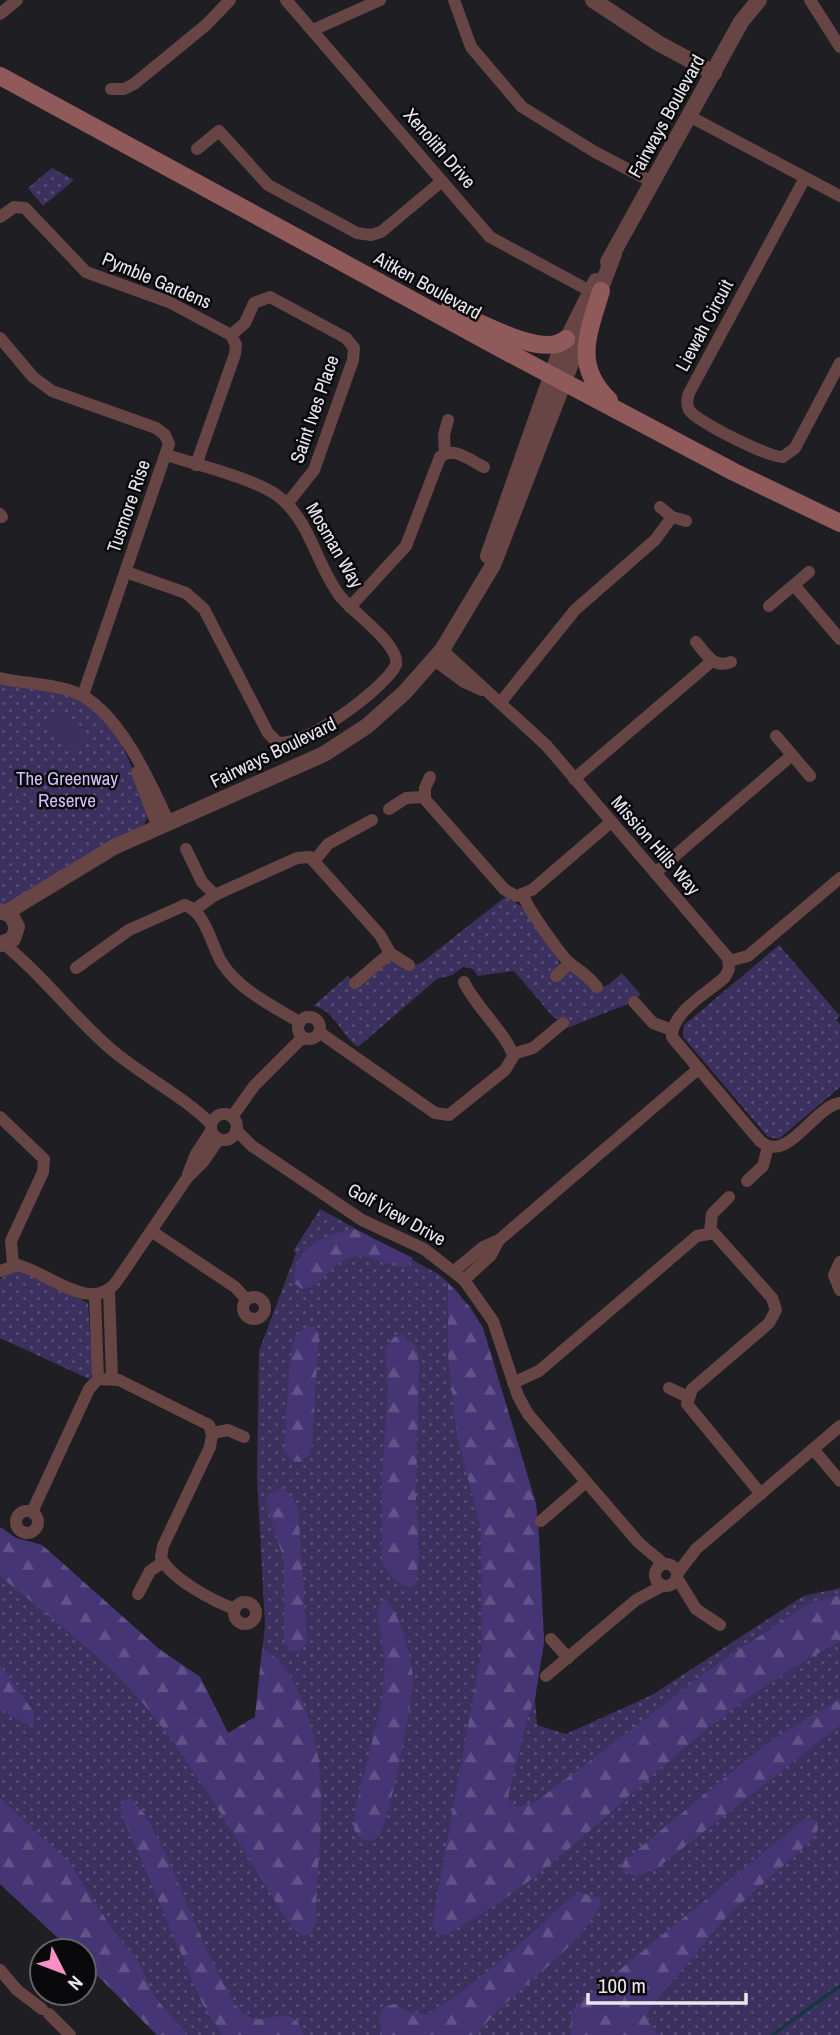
<svg xmlns="http://www.w3.org/2000/svg" width="840" height="2035" viewBox="0 0 840 2035" font-family="'Archivo Narrow',sans-serif">
<style>
.green{fill:url(#green-dots)}
.forest{fill:url(#forest-firs)}
.pitch{fill:#3b305e}
.lines{fill:none;stroke-linecap:round;stroke-linejoin:round}
.stream{stroke:#163640;stroke-width:3.5}
.minor{stroke:#674545;stroke-width:12}
.tertiary{stroke:#674545;stroke-width:16}
.secondary{stroke:#905a5a;stroke-width:18}
.labels{text-anchor:middle;dominant-baseline:central;stroke-width:5;stroke-linejoin:round;paint-order:stroke}
.street-label{font-size:19px;fill:#e9e8ec;stroke:#09080a}
.park-label{font-size:19px;fill:#cdc2fc;stroke:#09080a}
</style>
<defs>
<pattern id="green-dots" width="8" height="8" patternUnits="userSpaceOnUse" patternTransform="scale(1.75)"><rect width="8" height="8" fill="#3b305e"/><path d="M2 2h.1M6 6h.1" fill="none" stroke="#574e75" stroke-width="1.8" stroke-linecap="round"/></pattern>
<pattern id="forest-firs" width="22" height="20" patternUnits="userSpaceOnUse" patternTransform="scale(1.75)"><rect width="22" height="20" fill="#463574"/><path d="M5 1l3.5 6h-7zM16 11l3.5 6h-7z" fill="#615288"/></pattern>
</defs>
<rect width="100%" height="100%" fill="#1f1e23"/>
<!-- green -->
<g class="green">
<path d="M52,168L74,180L43,206L28,188Z"/>
<path d="M0,683C23,689 47,689 70,696C119,710 134,774 148,816L143,827L101,846L0,908Z"/>
<path d="M505,897L521,906L557,952L560,966L577,972L594,990L608,985L622,973L641,995L625,1005L567,1028L560,1019L554,1018L514,971L478,976L473,969L463,967L452,975L437,979L358,1047C340,1034 334,1009 313,1006L348,976L357,986L390,960L406,968L421,963Z"/>
<path d="M779,945L840,1016L836,1020L840,1024V1087L779,1139L768,1137L683,1037L684,1025Z"/>
<path d="M320,1209L440,1275L457,1291L483,1328L536,1504L544,1642L535,1698L537,1725L566,1734L652,1695L803,1596L840,1588V2035H157L84,1962V1951H72L0,1884V1527L16,1538L42,1545L159,1649L200,1677L228,1733L255,1717L265,1625L257,1477L259,1351L296,1253L293,1251Z"/>
<path d="M12,1271H22L88,1303L93,1373L89,1379L0,1338V1279Z"/>
</g>
<!-- forest -->
<g class="forest">
<path d="M354,1229L413,1258L408,1266C389,1269 372,1254 353,1257C331,1261 323,1287 302,1289L294,1283C293,1247 323,1235 354,1229Z"/>
<path d="M448,1283L470,1307L483,1328L536,1504L539,1535L544,1642L535,1698L527,1720L508,1796L511,1803L518,1807L537,1801L713,1667L808,1604L840,1595V1641C789,1669 739,1702 695,1739C613,1806 540,1886 445,1935L438,1934L432,1925L482,1648L481,1529L457,1436L448,1355Z"/>
<path d="M307,1326L315,1327L319,1333L312,1445L308,1456L301,1462L293,1461L284,1452L290,1358L295,1337Z"/>
<path d="M402,1335L416,1346L419,1364L416,1500L419,1554L416,1583L412,1587L403,1585L390,1575L382,1561V1478L388,1389L385,1349L394,1337Z"/>
<path d="M281,1488L288,1492L298,1508L307,1641L300,1650L293,1652L284,1642V1560L266,1504L268,1495Z"/>
<path d="M0,1527L16,1538L42,1545L159,1649L200,1677L228,1733L255,1717L262,1649C284,1659 292,1677 301,1698C335,1777 316,1841 316,1922L312,1932L304,1936L297,1933L290,1924C244,1853 203,1779 151,1713C109,1660 52,1619 0,1576Z"/>
<path d="M384,1599C400,1608 414,1665 413,1683C412,1702 389,1824 379,1835C377,1838 373,1839 370,1841L359,1837L354,1830L355,1810L382,1702L385,1659L377,1611Z"/>
<path d="M0,1665L33,1711L35,1722L30,1726L0,1709Z"/>
<path d="M840,1699V1725L656,1869L637,1876L627,1873L621,1867L625,1860L767,1743Z"/>
<path d="M0,1798L69,1862L116,1935L137,1959L155,1997L187,2035H157L84,1962V1951H72L0,1884Z"/>
<path d="M130,1798L144,1813L165,1852L207,1951L234,2003L245,2015L255,2020L287,2015L298,2022L304,2035H222L204,2007L119,1808L125,1799Z"/>
<path d="M806,1818L816,1821L818,1829L814,1838L728,1915L649,2009L646,2019L659,2035H571V2012L579,2003Z"/>
<path d="M580,1892L599,1898L601,1905C571,1958 513,1988 476,2035H382L379,2019L384,2007L394,2004L406,2011L426,2015C468,1991 506,1956 543,1923C556,1912 565,1900 580,1892Z"/>
</g>
<!-- pitch -->
<path class="pitch" d="M61,713L85,742L72,753L48,725Z"/>
<g class="lines">
<!-- stream -->
<path class="stream" d="M772,2035L840,1986"/>
<!-- minor -->
<g class="minor">
<path d="M286,0L490,237L590,291"/>
<path d="M454,0L471,47L522,107L595,152L654,183"/>
<path d="M810,0L840,47"/>
<path d="M0,14L17,0"/>
<path d="M313,30L380,0"/>
<path d="M111,89H124L134,84L206,25L230,0"/>
<path d="M689,116L840,196"/>
<path d="M197,149L219,131L268,185L357,233L371,235L381,232L442,181"/>
<path d="M805,178L689,393C687,399 686,404 689,410C697,422 770,458 783,457L795,448L840,363"/>
<path d="M0,217L14,207L25,208L86,272L169,302L231,335L236,345L235,354L196,465"/>
<path d="M231,335L245,323L254,303L270,297L346,338L354,348L353,360L314,470L287,504"/>
<path d="M0,338L33,377L52,391L156,428L165,435L169,444L83,695"/>
<path d="M445,453L444,435L448,420"/>
<path d="M660,507L672,517L686,521"/>
<path d="M0,514L2,517"/>
<path d="M126,572L186,593L204,609L268,733L277,742C302,750 385,688 396,665C400,644 354,614 340,596C316,565 311,521 278,496C253,478 197,465 167,455"/>
<path d="M794,585L840,639"/>
<path d="M769,606L809,572"/>
<path d="M350,607L406,546L440,457C453,445 471,461 484,467"/>
<path d="M696,642C706,654 714,669 731,662"/>
<path d="M442,650L546,745L728,958L729,969L725,977C709,992 671,1012 672,1037L760,1141C788,1165 813,1107 840,1103"/>
<path d="M434,660L464,682L482,690"/>
<path d="M0,678C24,684 50,683 74,692C117,707 151,783 169,823"/>
<path d="M500,703L575,610L655,540L672,517"/>
<path d="M776,736L810,776"/>
<path d="M137,772L158,828"/>
<path d="M574,779L712,661"/>
<path d="M425,798V788L430,777"/>
<path d="M389,809L406,798L423,797L504,889L516,896L532,890L611,822"/>
<path d="M186,849L202,882L215,895"/>
<path d="M315,860L328,844L372,820"/>
<path d="M655,873L792,755"/>
<path d="M523,895C526,906 563,959 572,965C582,972 589,977 597,987"/>
<path d="M194,910L215,895L297,858L310,857L380,935L390,953L409,965"/>
<path d="M4,944C44,976 73,1017 112,1050C144,1077 182,1095 211,1124"/>
<path d="M729,961L748,956L840,878"/>
<path d="M76,968L129,930L185,905C207,913 211,946 222,963C239,990 273,1006 299,1022"/>
<path d="M556,976L570,963"/>
<path d="M355,983L390,953"/>
<path d="M634,1002L653,1023L672,1030"/>
<circle cx="309" cy="1028" r="11"/>
<path d="M319,1032L435,1113L449,1115L505,1070L513,1057C511,1039 474,1005 464,982"/>
<path d="M513,1054L533,1048L563,1023"/>
<circle cx="224" cy="1127" r="13"/>
<path d="M0,1117L44,1159L43,1172L11,1241L13,1265"/>
<path d="M232,1117L254,1086L303,1037"/>
<path d="M236,1130L252,1146L362,1220L424,1249L464,1280L493,1321L518,1396L528,1414L639,1543L664,1564"/>
<path d="M188,1174L196,1154L211,1131"/>
<path d="M747,1181L763,1166L768,1147"/>
<path d="M151,1231L235,1287L247,1300"/>
<path d="M710,1232L712,1214L729,1197"/>
<path d="M840,1262L834,1275L840,1290"/>
<path d="M0,1271L18,1265C49,1273 92,1315 117,1281L187,1178L203,1162L219,1139"/>
<path d="M454,1271L483,1247L499,1240"/>
<path d="M464,1280L491,1255L499,1240L697,1070"/>
<path d="M109,1291L112,1378"/>
<path d="M95,1296L98,1379"/>
<circle cx="254" cy="1308" r="11"/>
<path d="M98,1379L119,1380L209,1425L212,1434L210,1447L163,1546L161,1557C169,1578 215,1602 235,1609"/>
<path d="M513,1383L539,1371L697,1236L714,1233L772,1298L776,1310L769,1323L692,1389L687,1404L761,1494"/>
<path d="M669,1388L688,1397"/>
<path d="M212,1433L228,1430L244,1437"/>
<path d="M813,1449L840,1481"/>
<circle cx="27" cy="1522" r="11"/>
<path d="M32,1512L89,1389L98,1379"/>
<path d="M541,1521L586,1482"/>
<circle cx="666" cy="1575" r="11"/>
<path d="M677,1574L696,1549L840,1426"/>
<path d="M677,1578L696,1609L720,1625"/>
<path d="M138,1594L150,1571L163,1562"/>
<circle cx="245" cy="1613" r="11"/>
<path d="M551,1639L568,1658"/>
<path d="M546,1676L636,1600L662,1586"/>
<path d="M0,1970L17,1990L42,2009"/>
<path d="M49,2014L70,2035"/>
</g>
<!-- tertiary -->
<g class="tertiary">
<path d="M593,0L658,43L714,73"/>
<path d="M608,262L741,22L759,0"/>
<path d="M596,301L614,254"/>
<path d="M488,556L558,357L596,281"/>
<path d="M0,911L11,915L17,927L13,939L0,944"/>
<path d="M7,912L114,847L324,754L367,726L404,693L442,650L493,565L587,322"/>
</g>
<!-- secondary -->
<g class="secondary">
<path d="M0,76L511,354L734,472L840,523"/>
<path d="M601,291C588,334 573,366 609,400"/>
<path d="M449,309C474,319 543,360 566,339"/>
</g>
</g>
<g class="labels">
<!-- street labels -->
<g class="street-label">
<text transform="translate(666 116) rotate(-61)">Fairways Boulevard</text>
<text transform="translate(440 148) rotate(49)">Xenolith Drive</text>
<text transform="translate(157 280) rotate(23)">Pymble Gardens</text>
<text transform="translate(428 285) rotate(29)">Aitken Boulevard</text>
<text transform="translate(704 325) rotate(-62)">Liewah Circuit</text>
<text transform="translate(314 409) rotate(-71)">Saint Ives Place</text>
<text transform="translate(128 506) rotate(-71)">Tusmore Rise</text>
<text transform="translate(335 545) rotate(60)">Mosman Way</text>
<text transform="translate(273 752) rotate(-26)">Fairways Boulevard</text>
<text transform="translate(656 845) rotate(49)">Mission Hills Way</text>
<text transform="translate(397 1214) rotate(29)">Golf View Drive</text>
</g>
<!-- park labels -->
<g class="park-label">
<text x="67" y="778">The Greenway<tspan x="67" dy="22">Reserve</tspan></text>
</g>
</g>
<!-- north arrow -->
<g transform="translate(63 1972) rotate(132)"><circle r="33" fill="#09080a" stroke="#636264" stroke-width="2"/>
<path d="M0-5L12 26L0 18L-12 26Z" fill="#fa8fc6"/>
<text y="-10" font-size="19" font-weight="bold" text-anchor="middle" fill="#e9e8ec">N</text>
</g>
<!-- scale -->
<path d="M588 1993v10h158v-10" fill="none" stroke="#e9e8ec" stroke-width="3.5"/>
<text x="598" y="1993" font-size="21" fill="#e9e8ec" stroke="#09080a" stroke-width="5" paint-order="stroke">100 m</text>
</svg>
